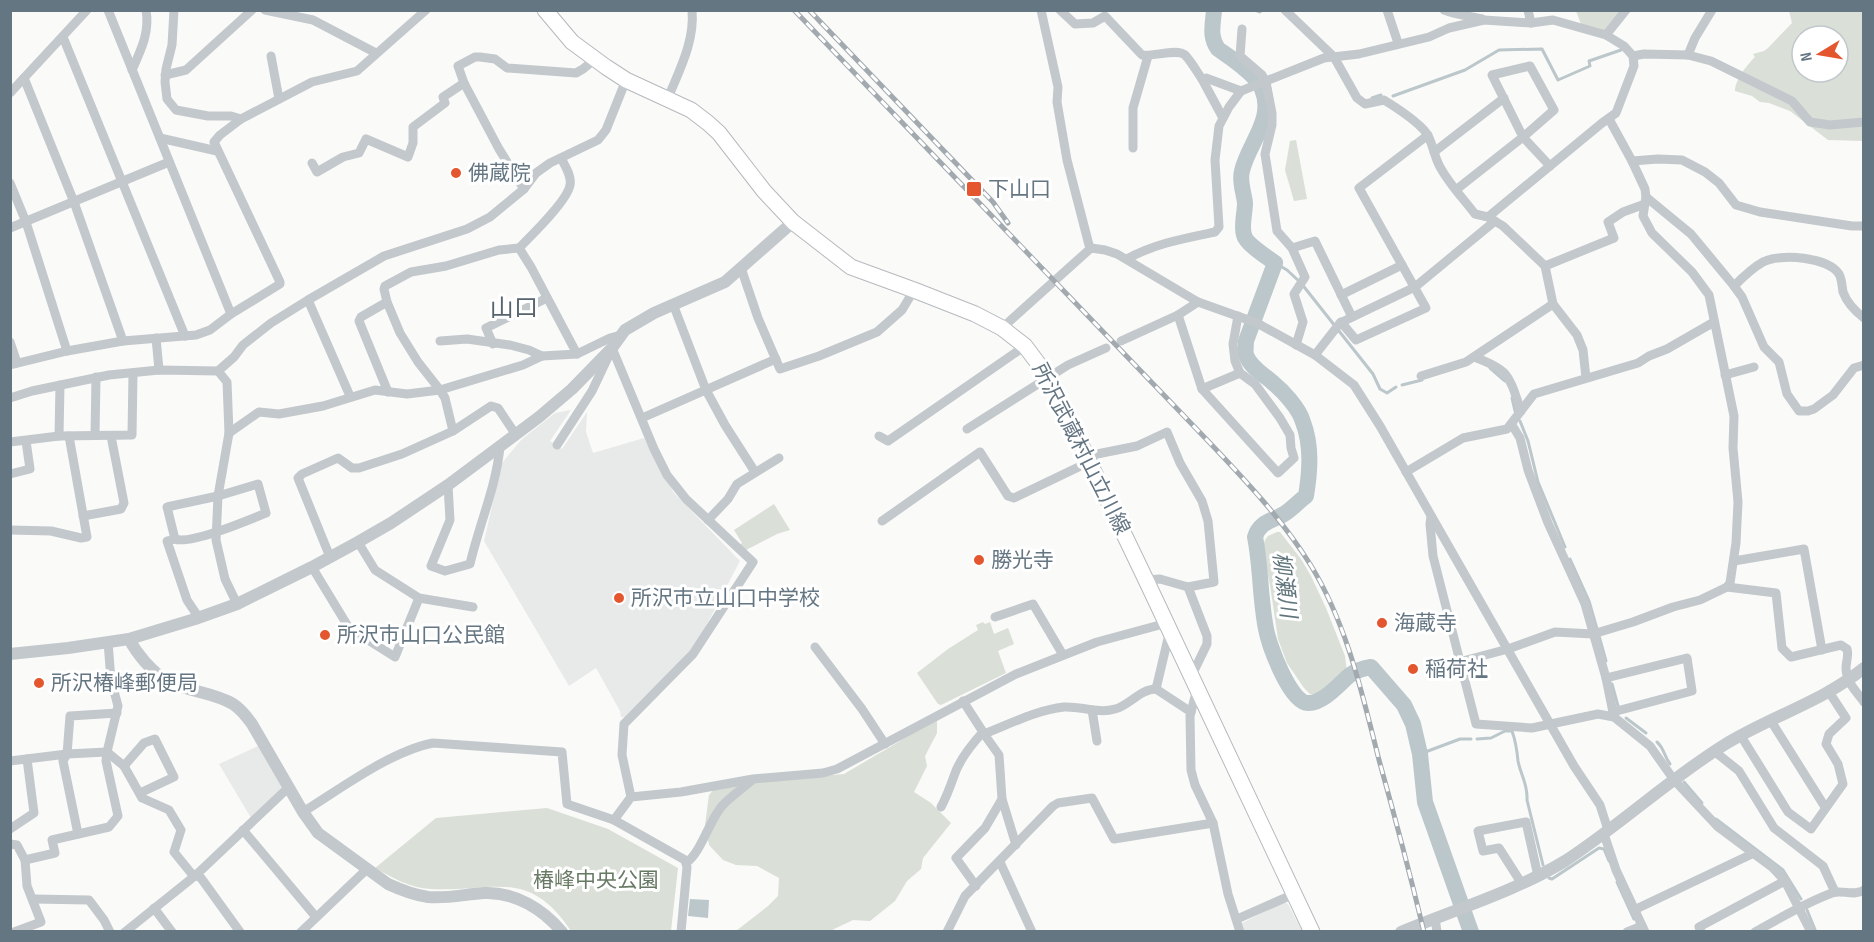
<svg xmlns="http://www.w3.org/2000/svg" width="1874" height="942" viewBox="0 0 1874 942" font-family="'Sofia Sans Condensed','Noto Sans JP',sans-serif">
<style>
.built{fill:#e8e9e9}
.green{fill:#dadfd7;fill-rule:evenodd}
.water{fill:#bbc7cb}
.lines{fill:none;stroke-linecap:round;stroke-linejoin:round}
.stream{stroke:#bbc7cb;stroke-width:3}
.river{stroke:#bbc7cb;stroke-width:16}
.primary-casing{stroke:#b5babe;stroke-width:17}
.minor{stroke:#c3c8cc;stroke-width:9}
.tertiary{stroke:#c3c8cc;stroke-width:12}
.primary{stroke:#fff;stroke-width:15}
.rail-casing{stroke:#a2aab0;stroke-width:5}
.rail{stroke:#fff;stroke-width:3;stroke-dasharray:9;stroke-linecap:butt}
.poi-dot{fill:#e4572e;stroke:#fff;stroke-width:2}
.labels{text-anchor:middle;dominant-baseline:central;stroke-width:6;stroke-linejoin:round;paint-order:stroke}
.poi-label{font-size:21px;fill:#657683;stroke:#fff;text-anchor:start}
.street-label{font-size:21px;fill:#657683;stroke:#fff}
.park-label{font-size:21px;fill:#687a64;stroke:#fff}
.water-label{font-size:22px;font-style:italic;fill:#60757c;stroke:#fff}
.quarter-label{font-size:24px;fill:#57646e;stroke:#fff}
</style>
<rect width="100%" height="100%" fill="#fafaf8"/>
<!-- built -->
<g class="built">
<path d="M571,410L550,441L562,449L587,412L586,432L593,453L644,438L674,493L740,561L694,649L624,717H621L620,711L596,668L569,686L484,541L502,463L521,440L555,413Z"/>
<path d="M258,746L284,789L251,818L219,764Z"/>
<path d="M1284,902L1288,904L1302,931H1243L1242,923Z"/>
</g>
<!-- green -->
<g class="green">
<path d="M1576,11H1621L1604,31L1581,24Z"/>
<path d="M1789,11H1863V141L1828,140L1790,111L1769,103L1760,102L1752,96L1735,91C1735,80 1747,65 1755,57L1753,54L1764,51L1768,48L1792,23ZM1802,36H1838V72H1802Z"/>
<path d="M1296,140L1307,199L1294,201L1285,170L1290,141Z"/>
<path d="M774,504L790,530L777,534L744,551L738,546L742,543L734,530Z"/>
<path d="M1277,532H1280L1301,559L1311,576L1326,608L1345,656L1347,672L1318,695L1310,694L1304,688L1287,663L1278,639L1270,585L1262,550L1265,540L1268,536Z"/>
<path d="M983,622L985,624L990,622L994,634L1008,628L1014,644L998,651L1006,673L941,705L938,704L917,673L948,649L978,630L976,625Z"/>
<path d="M937,715V733L925,756L927,766L914,792L931,803L951,823L923,858L921,869L907,881L895,901L870,921L853,920L830,931H736L768,906L778,896L779,878L757,866L736,865L723,860L709,845L705,825L709,795L718,785L844,774L900,741Z"/>
<path d="M547,808L608,829L678,868L671,931H571C528,867 494,892 431,889C410,888 393,878 375,868L436,818Z"/>
</g>
<!-- water -->
<path class="water" d="M690,899L709,900L708,918L688,916Z"/>
<g class="lines">
<!-- stream -->
<g class="stream">
<path d="M1255,10L1260,12L1262,10"/>
<path d="M1393,96L1465,70L1499,50L1542,49L1558,80L1590,66L1589,61L1621,50"/>
<path d="M1372,98L1381,95"/>
<path d="M1275,263L1287,270L1301,283L1373,374L1380,389L1387,393L1396,387"/>
<path d="M1490,368L1505,381"/>
<path d="M1402,385L1422,380"/>
<path d="M1512,398L1515,411"/>
<path d="M1520,421L1528,441L1538,482L1565,547"/>
<path d="M1570,559L1589,601L1597,629"/>
<path d="M1599,636L1606,661"/>
<path d="M1612,684L1618,706"/>
<path d="M1626,718L1646,733"/>
<path d="M1477,739L1491,738L1505,731H1512C1516,742 1517,750 1518,761C1521,776 1528,784 1527,800L1543,865"/>
<path d="M1657,742C1664,748 1664,756 1670,764"/>
<path d="M1420,754L1460,739H1471"/>
<path d="M1684,782L1702,803"/>
<path d="M1716,819L1783,870L1801,899"/>
<path d="M1549,878L1552,879L1599,848L1604,849L1609,861"/>
<path d="M1617,882L1634,919"/>
<path d="M1807,910L1816,932"/>
</g>
<!-- river -->
<path class="river" d="M1214,10C1213,25 1209,36 1218,49C1231,58 1256,74 1262,89C1275,119 1248,144 1242,171C1239,181 1244,193 1245,203C1245,213 1241,226 1244,235C1246,244 1267,257 1275,263L1246,341C1246,345 1245,351 1246,355C1250,367 1263,374 1272,382C1283,391 1299,408 1303,422C1312,446 1310,471 1306,496C1299,501 1292,509 1284,514C1272,521 1259,522 1255,537C1261,567 1260,599 1266,629C1269,645 1290,703 1308,703C1323,704 1340,683 1350,675C1356,671 1364,668 1371,667L1404,705L1413,724L1420,754L1425,802L1471,932"/>
<!-- primary casing -->
<g class="primary-casing">
<path id="primary" d="M545,10L572,42L606,67L626,80L691,110L708,123L719,133L764,191L793,222L851,267L914,290L975,314L1002,328L1025,346L1049,378L1146,580L1312,932"/>
</g>
<!-- minor -->
<g class="minor">
<path d="M108,10L231,314"/>
<path d="M174,10L172,45L166,69L165,82L167,99L176,110L208,116H231L241,119"/>
<path d="M265,10L313,20L376,53"/>
<path d="M1041,10L1058,87L1057,102L1067,160L1089,245L1091,248"/>
<path d="M1060,10L1075,24L1093,23L1105,16L1142,55C1153,57 1177,48 1185,55C1191,61 1197,72 1202,79L1206,78L1241,91"/>
<path d="M1285,10L1334,57L1357,98L1365,104L1384,100C1397,108 1411,117 1422,128C1432,137 1433,153 1439,165C1448,183 1463,198 1475,214L1488,217L1503,226L1545,266L1553,304L1466,362L1421,376"/>
<path d="M1387,10L1398,43"/>
<path d="M1444,10C1457,15 1469,16 1482,19"/>
<path d="M1528,10L1531,23"/>
<path d="M1242,29L1240,56L1262,75L1266,82L1272,113V125L1265,154L1277,231L1292,248L1305,277L1294,294L1303,322L1296,345"/>
<path d="M63,37L185,336"/>
<path d="M1688,55L1695,38L1712,10"/>
<path d="M271,56L279,99"/>
<path d="M1633,56L1644,54L1688,55L1711,61L1792,101L1810,122L1830,125L1864,122"/>
<path d="M132,70C141,50 150,32 146,10"/>
<path d="M165,75L186,70L252,10"/>
<path d="M24,78L74,202L123,341"/>
<path d="M1202,79L1223,118"/>
<path d="M464,83L458,66L475,57H480L495,59L507,68L576,73L583,69L595,59"/>
<path d="M10,93L87,10"/>
<path d="M668,98C679,71 695,41 692,10"/>
<path d="M160,138L217,151"/>
<path d="M1133,148V108L1148,56"/>
<path d="M1434,152L1504,98"/>
<path d="M561,158C565,166 572,176 570,185C568,200 531,236 519,248L531,267L577,354"/>
<path d="M1632,161L1658,159L1682,160L1705,172L1719,183L1736,205L1760,212L1852,226H1864"/>
<path d="M312,163L317,172L343,157L359,153L366,139L408,157L413,143V127L445,103L443,97L464,83L499,149L524,189"/>
<path d="M10,183L26,222L67,351"/>
<path d="M1457,189L1523,137L1554,110L1530,66L1492,75L1523,137L1550,166"/>
<path d="M1646,197L1691,234L1734,286L1742,297L1764,347L1779,362L1787,394L1799,411H1808L1814,409L1833,395L1854,368L1864,365"/>
<path d="M1488,217L1602,123L1616,113L1634,66L1633,56L1624,46L1606,35L1626,10"/>
<path d="M10,228L169,162"/>
<path d="M1292,248L1315,241L1352,317"/>
<path d="M1127,259C1153,244 1186,238 1215,232L1219,227L1215,160L1219,126L1229,107L1241,91L1324,58L1359,54L1429,37L1449,28L1484,20L1531,23L1553,20L1606,35"/>
<path d="M1545,266L1614,238L1608,222L1623,212L1645,204"/>
<path d="M741,268L758,318L780,369L819,356L877,332L902,310L914,290"/>
<path d="M1734,286C1743,277 1752,268 1763,262C1780,253 1828,257 1839,274C1842,279 1842,287 1843,292C1847,303 1855,311 1864,318"/>
<path d="M1341,295L1402,265"/>
<path d="M308,300L350,396"/>
<path d="M387,302L361,317L359,321L388,392"/>
<path d="M673,304L706,390L725,425L755,472"/>
<path d="M1553,304L1577,335L1583,350L1586,378"/>
<path d="M1178,315L1202,389L1278,473L1294,458L1291,448L1290,435L1280,418L1255,384L1240,373L1235,361L1233,344L1238,316"/>
<path d="M1341,322L1356,340L1426,308L1359,188L1428,135"/>
<path d="M1002,328L1091,248L1105,250L1117,254L1198,302L1257,323L1315,355L1354,385L1380,426L1574,766L1600,805L1608,830"/>
<path d="M156,338L159,370"/>
<path d="M440,341L467,339L510,345L529,350L542,356"/>
<path d="M1121,341L1178,315L1198,302"/>
<path d="M10,342L17,363"/>
<path d="M493,344L486,328L547,298"/>
<path d="M612,348L654,449L667,475L686,499L753,562L693,654L624,724L622,755L631,797"/>
<path d="M1315,355L1340,323L1415,287L1495,221"/>
<path d="M1474,357C1510,370 1509,376 1521,411"/>
<path d="M10,365L67,351L123,341L196,335L210,330L231,314L280,284V282L214,142L220,135L241,119L312,82L357,71L426,10"/>
<path d="M218,371L227,382L229,433L218,496L216,540L225,579L237,604"/>
<path d="M1725,375L1754,367"/>
<path d="M1202,389L1240,373"/>
<path d="M10,398L32,391L109,375L159,370L218,371L234,357L243,345L271,323L308,300L384,256L467,229L490,217L524,189L536,173L550,163L598,140L606,130L626,80"/>
<path d="M642,418L776,359"/>
<path d="M1512,425L1520,438L1528,470L1548,523L1585,604L1606,678L1614,717L1650,746L1674,780L1718,827L1773,868L1785,881L1811,932"/>
<path d="M967,429L1068,365L1106,348"/>
<path d="M453,431L445,398L440,390L418,362L400,333L387,302L384,289L385,286L411,272L446,266L499,250L519,248"/>
<path d="M229,433L259,412L279,414L323,406L375,390L407,394L440,390L523,365L542,356L577,354L610,338L621,335"/>
<path d="M95,435L96,377"/>
<path d="M59,436L60,385"/>
<path d="M879,436L888,441L1025,346"/>
<path d="M10,442L59,436L132,435L133,373"/>
<path d="M557,445L592,391L610,353"/>
<path d="M1087,456L1137,446L1167,432L1180,463L1202,501L1208,521L1214,582L1188,587L1160,579L1146,580"/>
<path d="M1406,472L1463,438L1507,429L1534,394L1638,363L1649,356L1667,349L1714,322"/>
<path d="M10,474L30,469L26,441"/>
<path d="M258,484L266,513C249,520 190,545 175,539L167,507L218,496Z"/>
<path d="M448,485L450,520L431,566L445,571L470,564C479,525 496,487 500,447"/>
<path d="M83,516L121,509L124,503L111,436"/>
<path d="M1431,516L1430,524L1433,556L1476,724L1532,728L1598,714L1614,717"/>
<path d="M708,520L728,499L737,484L779,458"/>
<path d="M882,521L980,452L1008,496L1014,498L1089,462"/>
<path d="M10,530L51,531L81,538L87,537L69,436"/>
<path d="M175,539L167,541L187,600L199,618"/>
<path d="M358,542L375,570L419,598L473,607"/>
<path d="M330,557L298,478L302,474L338,458L352,468H359L402,454L453,431L491,406L498,408L516,435"/>
<path d="M1734,561L1804,549L1822,650"/>
<path d="M312,567L349,628L395,657L419,598"/>
<path d="M1188,587L1207,636V644L1191,677"/>
<path d="M1727,587L1776,593L1782,648L1791,657L1841,645L1847,649C1849,656 1846,661 1846,668C1846,682 1856,691 1864,702"/>
<path d="M995,617L1033,604L1063,655"/>
<path d="M815,647L862,709L885,744"/>
<path d="M1459,662L1508,649L1555,632L1593,634L1633,622L1673,607L1700,600L1727,587L1730,583L1736,543L1738,502L1733,448L1734,416L1709,295L1692,272L1652,233L1643,216L1646,197L1645,189L1632,161L1609,119"/>
<path d="M1606,678L1687,658L1692,691L1613,712"/>
<path d="M1156,689L1170,630"/>
<path d="M1197,689L1190,716L1191,770L1195,785L1213,823L1228,894L1240,932"/>
<path d="M963,701L983,732"/>
<path d="M1092,710L1097,741"/>
<path d="M1771,721L1825,807"/>
<path d="M1741,736L1788,812L1811,829L1843,784L1838,764L1826,744L1829,734L1846,718L1829,692"/>
<path d="M1714,751L1739,771L1774,828L1823,866L1835,892"/>
<path d="M107,752L124,766L142,798L169,810L181,830L174,852L191,873L201,878L240,932"/>
<path d="M10,761L67,754L107,752L118,706L111,680L108,642"/>
<path d="M124,766L144,743L155,739L174,777L140,793"/>
<path d="M1002,799L1016,845"/>
<path d="M941,807C947,796 950,787 954,776C959,760 972,744 983,732L984,734C1010,724 1036,710 1064,707C1081,706 1098,714 1115,709C1130,705 1140,689 1156,689L1191,712"/>
<path d="M303,812C340,789 391,751 433,743L562,752L567,804L614,820L685,860L687,867L681,932"/>
<path d="M614,820L631,797L681,792L753,779L823,773L837,769L1016,674L1097,642L1167,623"/>
<path d="M10,829L34,813L27,759"/>
<path d="M243,830L316,917"/>
<path d="M78,834L63,761L67,754L70,716L117,713"/>
<path d="M1604,834L1616,870L1645,932"/>
<path d="M10,844L17,845L25,860L27,886L41,922L14,932"/>
<path d="M25,860L55,853L52,840L109,827L118,816L106,761L107,752"/>
<path d="M1000,862L1032,932"/>
<path d="M686,863C701,853 709,821 722,806C730,797 742,789 751,781"/>
<path d="M1522,884L1499,848L1483,851L1478,831L1526,822L1538,876"/>
<path d="M976,886L956,858L985,828L1002,799L999,755L984,734"/>
<path d="M33,899L89,900L104,920L110,932"/>
<path d="M154,908L172,932"/>
<path d="M1634,910L1754,853"/>
<path d="M1435,918L1437,932"/>
<path d="M1237,919L1294,894"/>
<path d="M125,932L196,875L289,787"/>
<path d="M301,932L367,869"/>
<path d="M947,932L965,896L1053,806L1058,803L1092,798L1114,839L1213,823"/>
<path d="M1627,932L1642,926"/>
<path d="M1701,932L1699,927L1785,881"/>
<path d="M1755,932C1780,918 1805,903 1832,893C1842,889 1853,897 1864,890"/>
</g>
<!-- tertiary -->
<g class="tertiary">
<path d="M129,639C137,654 151,671 166,680C187,692 213,692 233,704C241,709 247,717 252,724L303,812L318,833L388,884C401,890 414,895 428,897C447,899 466,894 485,893C515,892 543,909 562,932"/>
<path d="M10,654L68,648L129,639L195,619L237,604L312,567L358,542L391,523L448,485L539,417L572,389L612,348L625,330L654,313L725,282L793,222"/>
<path d="M1401,932C1456,909 1514,892 1565,861C1620,825 1668,780 1724,745C1769,717 1822,702 1864,668"/>
</g>
<!-- primary -->
<use href="#primary" class="primary"/>
<!-- rail casing -->
<g class="rail-casing">
<g id="rail">
<path d="M794,10L1209,442C1246,481 1282,519 1310,564C1347,624 1362,693 1379,760C1395,817 1410,874 1424,932"/>
<path d="M809,10L993,202L1008,223"/>
</g>
</g>
<!-- rail -->
<use href="#rail" class="rail"/>
</g>
<!-- markers -->
<g class="poi-dot">
<circle cx="456" cy="173" r="6"/>
<rect x="966" y="181" width="16" height="16" rx="3"/>
<circle cx="979" cy="560" r="6"/>
<circle cx="619" cy="598" r="6"/>
<circle cx="1382" cy="623" r="6"/>
<circle cx="325" cy="635" r="6"/>
<circle cx="1413" cy="669" r="6"/>
<circle cx="39" cy="683" r="6"/>
</g>
<g class="labels">
<!-- poi labels -->
<g class="poi-label">
<text x="468" y="173">佛蔵院</text>
<text x="988" y="189">下山口</text>
<text x="991" y="560">勝光寺</text>
<text x="631" y="598">所沢市立山口中学校</text>
<text x="1394" y="623">海蔵寺</text>
<text x="337" y="635">所沢市山口公民館</text>
<text x="1425" y="669">稲荷社</text>
<text x="51" y="683">所沢椿峰郵便局</text>
</g>
<!-- street labels -->
<g class="street-label">
<text transform="translate(1081 449) rotate(63)">所沢武蔵村山立川線</text>
</g>
<!-- park labels -->
<g class="park-label">
<text x="596" y="880">椿峰中央公園</text>
</g>
<!-- water labels -->
<g class="water-label">
<text transform="translate(1284 585) rotate(83)">柳瀬川</text>
</g>
<!-- quarter labels -->
<g class="quarter-label">
<text x="514" y="308">山口</text>
</g>
</g>
<!-- border -->
<rect width="1874" height="942" fill="none" stroke="#657683" stroke-width="24"/>
<!-- north arrow -->
<g transform="translate(1820 54) rotate(259)"><circle r="28" fill="#ffffff" stroke="#c1c8cd" stroke-width="1.5"/>
<path d="M0-4.5L10 22L0 15L-10 22Z" fill="#e4572e"/>
<text y="-9" font-size="16" font-weight="bold" text-anchor="middle" fill="#657683">N</text>
</g>
</svg>
